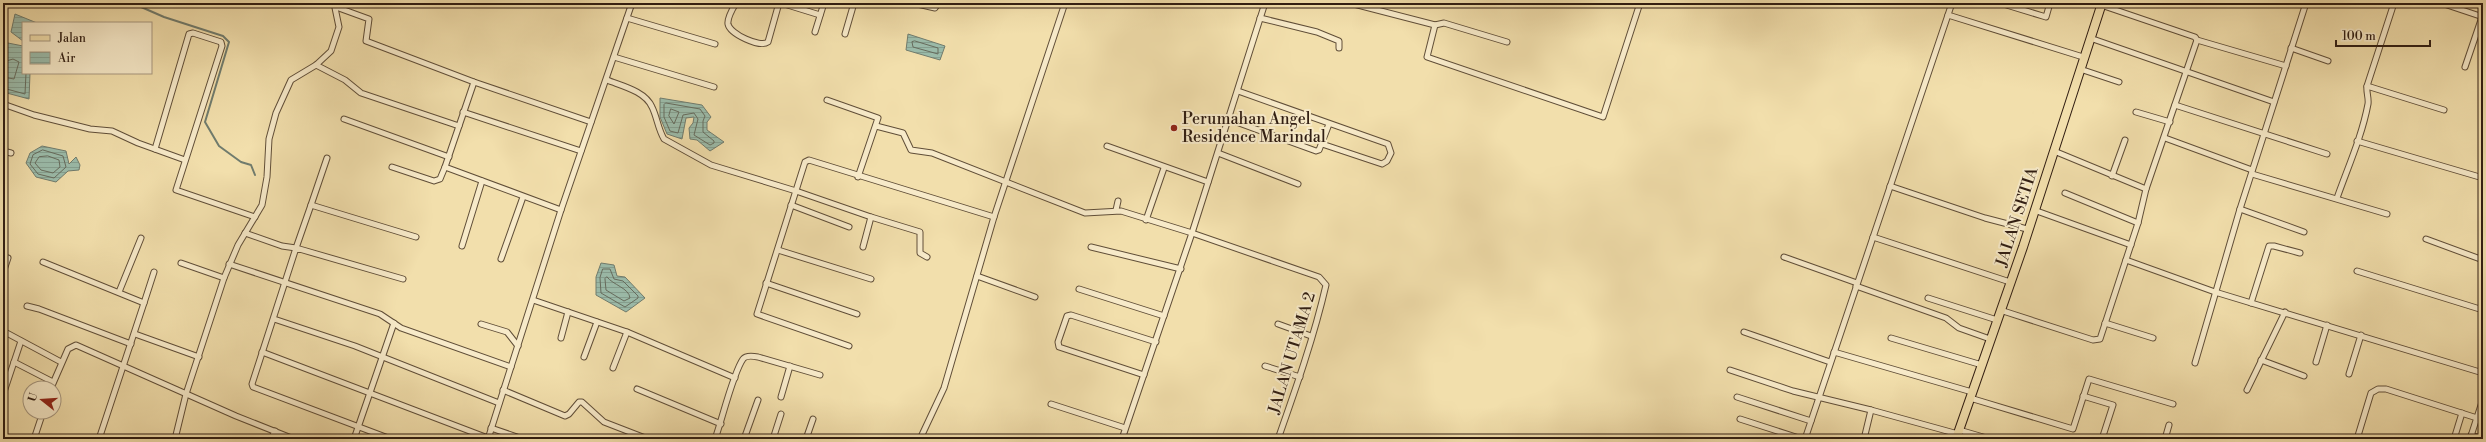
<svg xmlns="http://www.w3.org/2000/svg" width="2486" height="442" viewBox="0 0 2486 442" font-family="'Libre Bodoni',serif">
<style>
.water{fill:url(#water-rules);stroke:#707c6e}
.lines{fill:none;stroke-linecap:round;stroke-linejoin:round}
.shore{stroke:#666c5e;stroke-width:1}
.stream{stroke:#707c6e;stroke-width:2}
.street-casing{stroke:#604e38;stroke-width:7}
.primary-casing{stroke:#301d12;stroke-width:10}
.street{stroke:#f7eac9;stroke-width:5}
.primary{stroke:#f2dfac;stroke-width:8}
.poi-dot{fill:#8f2418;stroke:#f7eac9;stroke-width:1.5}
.labels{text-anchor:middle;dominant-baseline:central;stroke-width:4;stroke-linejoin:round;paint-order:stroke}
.poi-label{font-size:16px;fill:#301d12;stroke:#f7eac9;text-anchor:start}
.street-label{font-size:16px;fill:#301d12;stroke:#f7eac9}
</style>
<defs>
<pattern id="water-rules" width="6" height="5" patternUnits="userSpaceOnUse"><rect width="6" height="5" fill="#9bbcab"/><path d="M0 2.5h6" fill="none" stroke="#86a192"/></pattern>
</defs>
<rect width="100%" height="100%" fill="#f2dfac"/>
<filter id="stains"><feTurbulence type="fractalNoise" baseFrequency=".005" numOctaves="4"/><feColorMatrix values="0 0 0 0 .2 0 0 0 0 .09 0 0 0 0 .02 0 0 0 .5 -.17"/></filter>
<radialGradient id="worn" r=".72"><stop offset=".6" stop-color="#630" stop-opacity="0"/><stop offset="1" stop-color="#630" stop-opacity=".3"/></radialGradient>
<!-- water -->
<g class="water">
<path d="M15,14L37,23H23V41L11,32Z"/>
<path d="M908,34L945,46L940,60L906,50Z"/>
<path d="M8,43L23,46V73H30L29,99L3,92V52Z"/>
<path d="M660,98L702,105L711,117L707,122V130L724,142L710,151L697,140L690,139L689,128L693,123L694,117L686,118L682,139L667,134L660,117Z"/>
<path d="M42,146L66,151L69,164L76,157L80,165L79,170L68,171L56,182L36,177L26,163L30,153Z"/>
<path d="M601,263L614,265L617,276L625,277L645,298L626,312L596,295V277Z"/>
</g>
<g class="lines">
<!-- shore -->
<g class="shore">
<path d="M915,41L938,48V54L913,47L912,42Z"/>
<path d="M3,62L13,59L19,62L14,79L3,77"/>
<path d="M3,88L25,94L26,73"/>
<path d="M666,103L700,109L705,116L703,121V132L714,141V143L710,145L694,135L698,119L694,113L683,115L678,133L670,131L664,117V105Z"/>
<path d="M671,109L679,112L674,124L669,116Z"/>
<path d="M43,150L63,156L66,167L54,178L38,174L30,164L33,155Z"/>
<path d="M48,156L59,160L60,167L53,173L41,170L35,163L39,157Z"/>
<path d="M603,269H610L614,279L623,281L638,296V298L625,307L601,293L600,278Z"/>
<path d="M607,277C613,285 629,288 630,298L624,301L606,290L605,279Z"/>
</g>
<!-- stream -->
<path class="stream" d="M132,3L164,17L223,36L229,42L205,122L219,146L241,162L251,165L255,175"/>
<!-- street casing -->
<g class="street-casing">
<g id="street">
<path d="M622,3L631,6"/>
<path d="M736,3C733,8 727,18 728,24C730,34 760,48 768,42L779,3"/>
<path d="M781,3L820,15"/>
<path d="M913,3L935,8L938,3"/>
<path d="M1350,3L1435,25L1444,23L1507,42"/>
<path d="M2000,3L2046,17L2050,3"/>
<path d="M2441,3L2483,17"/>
<path d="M2101,5L2195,37L2197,40L2286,66"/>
<path d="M336,7L369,19L366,41L474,82L591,122"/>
<path d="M1948,15L2083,57"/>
<path d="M627,18L715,44"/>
<path d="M1260,18L1317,32L1339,41V48"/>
<path d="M1435,25L1427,57L1603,117L1640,3"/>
<path d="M815,32L824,3"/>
<path d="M845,34L854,3"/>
<path d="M2090,38L2274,102"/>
<path d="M2291,48L2328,61"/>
<path d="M614,57L714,87"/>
<path d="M316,65L345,80L361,93L459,126"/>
<path d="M2465,67L2482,17"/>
<path d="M2080,69L2119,82"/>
<path d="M607,80C622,86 645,91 652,107C657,117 658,129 664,139L711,165L796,191L871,217L863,247"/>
<path d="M474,82L445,167L561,210"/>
<path d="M2367,86L2444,110"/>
<path d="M1238,91L1388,144L1391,153L1387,161L1382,164L1322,144"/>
<path d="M827,100L878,118L858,177"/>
<path d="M3,104L34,115L90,129L112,131L138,143L185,160"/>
<path d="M2175,105L2327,154"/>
<path d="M463,112L581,151"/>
<path d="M2136,112L2170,122"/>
<path d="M344,119L449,157"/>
<path d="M1228,119L1316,151L1319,150L1329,124"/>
<path d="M876,126L903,133L911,150L932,153L1085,213L1121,211L1192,233L1319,277L1326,285C1314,337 1296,388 1278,439"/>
<path d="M2165,138L2252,170"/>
<path d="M2357,141L2483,178"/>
<path d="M1107,146L1208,182"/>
<path d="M155,149L189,34L193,33L221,42L222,46L176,190L255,217"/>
<path d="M3,151L11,153"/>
<path d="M2054,151L2146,189"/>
<path d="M1218,153L1298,184"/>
<path d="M392,167L434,181L440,179L445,167"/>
<path d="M2252,174L2387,214"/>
<path d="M2112,176L2125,140"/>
<path d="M1890,186L1985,218L2027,229"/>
<path d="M2065,193L2138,223"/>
<path d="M2337,198C2348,167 2362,136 2368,104C2369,98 2366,92 2367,86L2394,3"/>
<path d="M311,205L327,158"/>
<path d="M791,205L849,227"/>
<path d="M2240,209L2304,232"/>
<path d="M1116,210L1118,201"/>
<path d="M2034,210L2131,245"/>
<path d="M871,217L920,232V253L927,257"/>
<path d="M1146,220L1164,168"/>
<path d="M245,233L282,246L296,248L311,205L416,237"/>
<path d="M1873,237L2010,282"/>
<path d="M2426,239L2483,260"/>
<path d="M462,246L482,181"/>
<path d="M1091,247L1181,269"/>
<path d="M778,250L871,279"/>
<path d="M3,257L8,258L3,273"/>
<path d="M1784,257L1857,283"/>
<path d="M501,259L523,197"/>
<path d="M2126,260L2215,292L2483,373"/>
<path d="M43,262L144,303L154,272"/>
<path d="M181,263L224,278"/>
<path d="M229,264L380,314L401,328L511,367"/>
<path d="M2357,271L2483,310"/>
<path d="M977,276L1035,297"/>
<path d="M766,283L857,314"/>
<path d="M1856,286L1946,318L1959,328L1990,339"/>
<path d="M1079,289L1164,316"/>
<path d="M119,292L141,238"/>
<path d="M1928,298L1997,320"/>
<path d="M533,300L627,332L735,378"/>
<path d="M2251,303L2269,246H2274L2300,253"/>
<path d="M27,306L39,309L131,344"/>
<path d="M2000,310L2093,340L2100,339L2138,223L2146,189L2197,40"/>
<path d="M274,319L355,346L499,403"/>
<path d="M2105,323L2153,338"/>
<path d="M481,324L507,332L518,346"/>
<path d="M1278,324L1311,336"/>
<path d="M3,331L61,362"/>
<path d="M1744,332L1830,362"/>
<path d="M135,334L199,357"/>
<path d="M561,338L568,312"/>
<path d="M1891,338L1982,365"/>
<path d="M849,346L757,314L805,162L809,160L994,217"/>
<path d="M262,352L488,438"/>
<path d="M1834,352L1972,392"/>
<path d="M584,357L597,322"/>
<path d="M2261,360L2304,376"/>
<path d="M14,362L53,382"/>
<path d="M2316,362L2327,325"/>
<path d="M2195,363L2240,209L2306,3"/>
<path d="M1265,366L1300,377"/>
<path d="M613,368L627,332"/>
<path d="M1730,370L1793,391L1871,410"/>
<path d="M2349,374L2361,335"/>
<path d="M1144,375L1059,347L1058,342L1067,316L1071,315L1156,342"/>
<path d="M51,388L68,349L76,345L236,416L294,439"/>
<path d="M637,389L721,424"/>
<path d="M503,390L565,416L569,414L579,402H582L604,422L648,439"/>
<path d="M2247,390L2285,312"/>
<path d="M3,395L21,341"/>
<path d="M2083,396L2113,405L2102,439"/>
<path d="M781,397L790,366"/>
<path d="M1737,397L1811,421"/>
<path d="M1970,398L2073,429L2089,379L2173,404"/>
<path d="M1051,404L1125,428"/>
<path d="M1740,419L1802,439"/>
<path d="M491,428L523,439"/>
<path d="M1959,430L1990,439"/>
<path d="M2471,435L2483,439"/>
<path d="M34,439L43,412"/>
<path d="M99,439L144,303"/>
<path d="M175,439L186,394L224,278L238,245L262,205L267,177L269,139L276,113L291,80L316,65L331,51L339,27L334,3"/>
<path d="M271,439L275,431"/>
<path d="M354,439L394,323"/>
<path d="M391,439L253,387L252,384L296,248L403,279"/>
<path d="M488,439L561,210L632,3"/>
<path d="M715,439C722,420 733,373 743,359C746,355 753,356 758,357L820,375"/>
<path d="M744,439L758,400"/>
<path d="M773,439L781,414"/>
<path d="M806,439L813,419"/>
<path d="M920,439L944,388L994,217L1065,3"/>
<path d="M1122,439L1192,233L1265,3"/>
<path d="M1805,439L1952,3"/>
<path d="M1864,439L1871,410L1958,434"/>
<path d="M2165,439L2169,425"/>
<path d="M2357,439L2371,393L2378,389H2386L2477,418"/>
<path d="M2454,439L2462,413"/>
<path d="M2470,439L2483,399"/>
</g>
</g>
<!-- primary casing -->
<g class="primary-casing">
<path id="primary" d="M1956,439L2023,247L2102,3"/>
</g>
<!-- street -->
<use href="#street" class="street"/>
<!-- primary -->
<use href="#primary" class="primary"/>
</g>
<!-- markers -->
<circle class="poi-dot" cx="1174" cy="128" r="4"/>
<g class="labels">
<!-- poi labels -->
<g class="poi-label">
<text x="1182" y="119">Perumahan Angel<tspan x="1182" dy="18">Residence Marindal</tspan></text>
</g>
<!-- street labels -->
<g class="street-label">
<text transform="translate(2017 217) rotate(-72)">JALAN SETIA</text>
<text transform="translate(1292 353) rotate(-73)">JALAN UTAMA 2</text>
</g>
</g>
<!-- margin -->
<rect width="2486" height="442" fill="none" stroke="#f2dfac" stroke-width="16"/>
<rect x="4" y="4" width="2478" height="434" fill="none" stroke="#301d12" stroke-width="2"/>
<rect x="8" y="8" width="2470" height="426" fill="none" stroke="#301d12"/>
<!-- legend -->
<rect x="22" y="22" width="130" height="52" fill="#f7eac9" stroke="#a79880"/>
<rect x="30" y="35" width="20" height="6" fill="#f2dfac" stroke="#a79880"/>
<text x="58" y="42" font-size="12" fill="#301d12">Jalan</text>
<rect x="30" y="52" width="20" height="12" fill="url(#water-rules)" stroke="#a79880"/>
<text x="58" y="62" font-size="12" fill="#301d12">Air</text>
<!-- north arrow -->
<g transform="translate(42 400) rotate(287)"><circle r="19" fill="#f7eac9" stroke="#a79880"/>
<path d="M0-3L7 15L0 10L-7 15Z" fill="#8f2418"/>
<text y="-6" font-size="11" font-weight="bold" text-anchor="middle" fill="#301d12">U</text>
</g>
<!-- scale -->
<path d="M2336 40v6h94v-6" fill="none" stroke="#301d12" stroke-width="2"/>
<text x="2342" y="40" font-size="12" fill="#301d12" stroke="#f7eac9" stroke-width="3" paint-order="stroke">100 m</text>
<rect width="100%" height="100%" filter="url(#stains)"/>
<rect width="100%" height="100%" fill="url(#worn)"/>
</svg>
